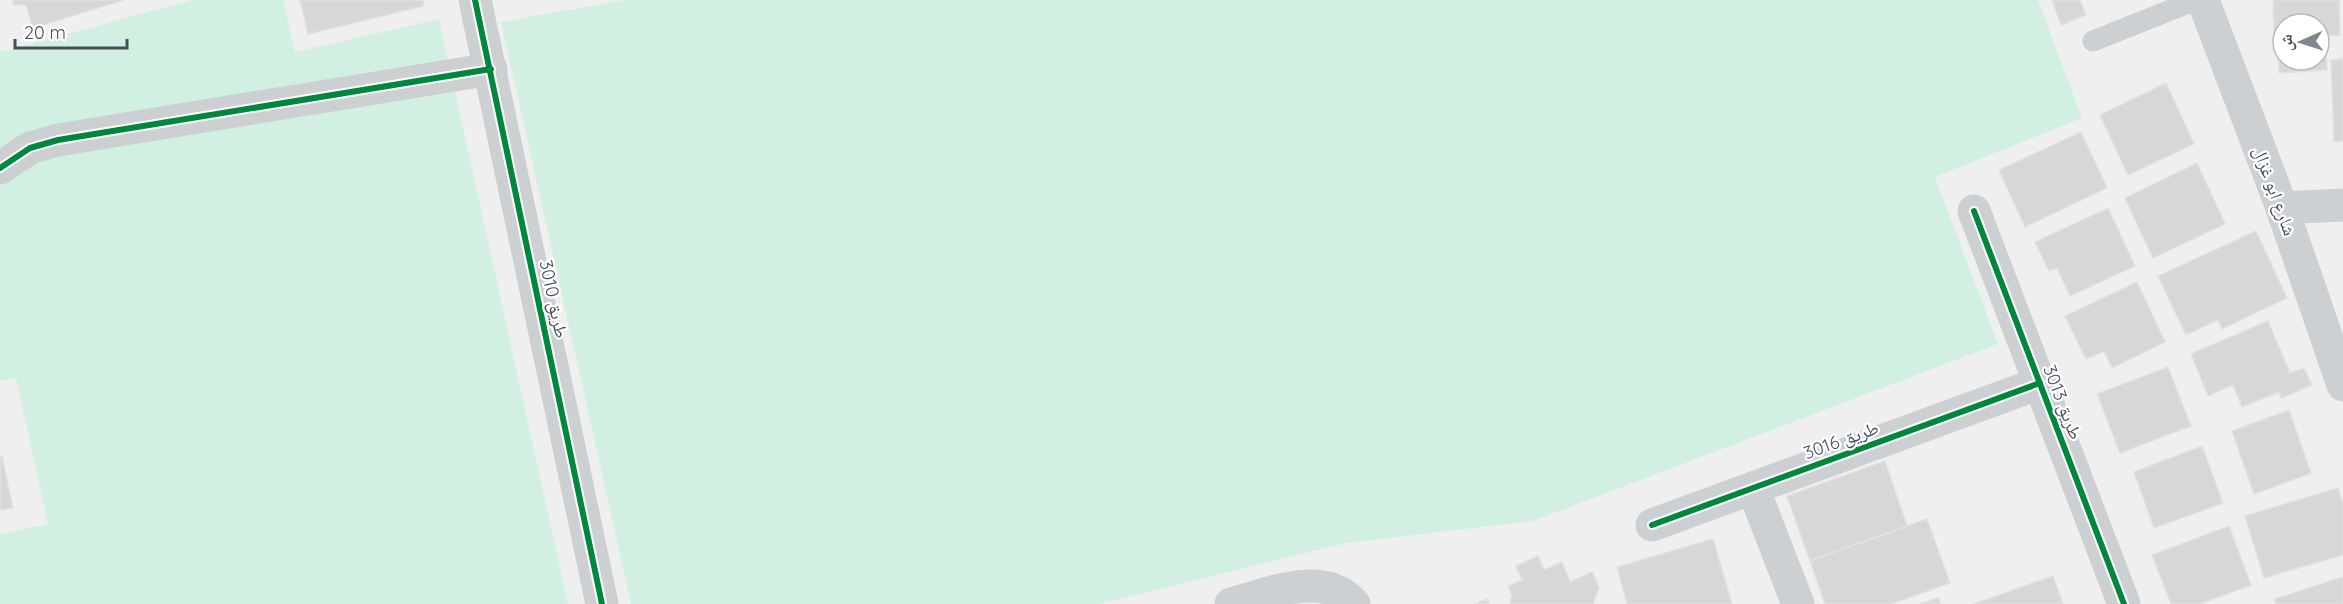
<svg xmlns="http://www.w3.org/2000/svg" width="2343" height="604" viewBox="0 0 2343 604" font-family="Quicksand,'Noto Naskh Arabic',sans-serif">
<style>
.green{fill:#d2f0e2}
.building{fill:#d7d7d9;stroke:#e1e1e2;stroke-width:1.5}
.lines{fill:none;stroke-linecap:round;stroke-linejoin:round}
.service{stroke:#cdd0d3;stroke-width:21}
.minor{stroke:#cdd0d3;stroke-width:33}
.cycleway-casing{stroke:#fff;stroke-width:10}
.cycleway{stroke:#00873e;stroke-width:6}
.labels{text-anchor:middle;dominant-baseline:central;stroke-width:4.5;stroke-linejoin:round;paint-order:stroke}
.street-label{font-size:18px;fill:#454e5d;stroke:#fff}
</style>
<rect width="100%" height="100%" fill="#f0efef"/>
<!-- green -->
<g class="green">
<path d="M192,0H283L295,52L439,19L568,604H0V534L48,524L16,378L0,381V47L1,52Z"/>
<path d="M624,0H2038L2082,118L1935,177L1998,344L1533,521L1347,543L1098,604H631L501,22Z"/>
</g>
<!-- building -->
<g class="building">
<path d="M13,0H124L33,28L26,5H13Z"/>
<path d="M300,0H423L424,6L308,34Z"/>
<path d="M2052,0H2080L2086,15L2061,25Z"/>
<path d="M2273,0H2339L2340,35L2319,36V24H2283V38H2274Z"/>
<path d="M2319,47H2326L2327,70L2279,73L2278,49H2283V60H2319Z"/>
<path d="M2343,59V141L2334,142L2331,60Z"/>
<path d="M2166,83L2194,144L2128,175L2100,115Z"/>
<path d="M2081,132L2107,188L2025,227L1999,170Z"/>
<path d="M2197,163L2225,224L2153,258L2125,198Z"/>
<path d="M2108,208L2135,266L2070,296L2057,268L2049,271L2035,242Z"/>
<path d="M2256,231L2287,298L2222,329L2218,320L2186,335L2158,276Z"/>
<path d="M2137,282L2165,342L2112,368L2104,351L2086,359L2065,316Z"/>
<path d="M2268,321L2290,373L2304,368L2312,385L2281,398L2279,392L2242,407L2233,385L2208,396L2191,354Z"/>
<path d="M2168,367L2191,426L2120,453L2097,394Z"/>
<path d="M2289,410L2311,473L2254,494L2232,431Z"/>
<path d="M2202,446L2223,503L2154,528L2134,472Z"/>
<path d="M0,456H2L13,508L0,510Z"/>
<path d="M1885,461L1907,526L1810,561L1787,496Z"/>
<path d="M2338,488L2343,504V555L2264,578L2245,516Z"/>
<path d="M1927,519L1950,583L1891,604H1825L1810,561Z"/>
<path d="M2229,526L2251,585L2200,604H2171L2152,555Z"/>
<path d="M1713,539L1732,604H1627L1617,567Z"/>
<path d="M1538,556L1544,570L1562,562L1570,582L1592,572L1599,587L1593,604H1510L1512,596L1508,586L1522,580L1516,566Z"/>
<path d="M2053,576L2063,604H1973Z"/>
<path d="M2343,577V604H2276L2274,599Z"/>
<path d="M1938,598L1941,604H1920Z"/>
<path d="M1487,599L1489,604H1474Z"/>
</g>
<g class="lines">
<!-- service -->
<path class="service" d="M2093,41L2196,0"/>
<!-- minor -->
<g class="minor">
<path d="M475,0L602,604"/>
<path d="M2203,0L2282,208L2343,385"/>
<path d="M0,168L30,148L58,140L491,69"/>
<path d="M2282,208L2343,205"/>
<path d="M1974,211L2124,604"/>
<path d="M1753,488L1798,604"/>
<path d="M1652,525L2040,383"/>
<path d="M1231,604C1268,594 1324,569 1354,604"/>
</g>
<!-- cycleway casing -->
<g class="cycleway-casing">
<g id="cycleway">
<path d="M475,0L602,604"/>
<path d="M0,168L30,148L58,140L491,69"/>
<path d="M1974,211L2124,604"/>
<path d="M1652,525L2040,383"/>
</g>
</g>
<!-- cycleway -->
<use href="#cycleway" class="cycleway"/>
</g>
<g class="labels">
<!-- street labels -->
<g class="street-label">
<text transform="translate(2275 191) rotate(70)">شارع ابو غزال</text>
<text transform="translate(554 299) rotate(78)">طريق 3010</text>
<text transform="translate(2063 402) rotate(69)">طريق 3013</text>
<text transform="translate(1841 440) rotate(-20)">طريق 3016</text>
</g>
</g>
<!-- north arrow -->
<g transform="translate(2301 42) rotate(267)"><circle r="28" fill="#ffffff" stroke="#b5b8be" stroke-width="1.5"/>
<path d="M0-4.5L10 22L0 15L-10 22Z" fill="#818690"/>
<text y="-9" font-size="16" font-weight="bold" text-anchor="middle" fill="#454e5d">ش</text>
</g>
<!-- scale -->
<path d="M15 39v9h112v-9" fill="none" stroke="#454e5d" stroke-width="3"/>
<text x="24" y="39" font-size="18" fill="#454e5d" stroke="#ffffff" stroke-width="4.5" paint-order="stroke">20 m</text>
</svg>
